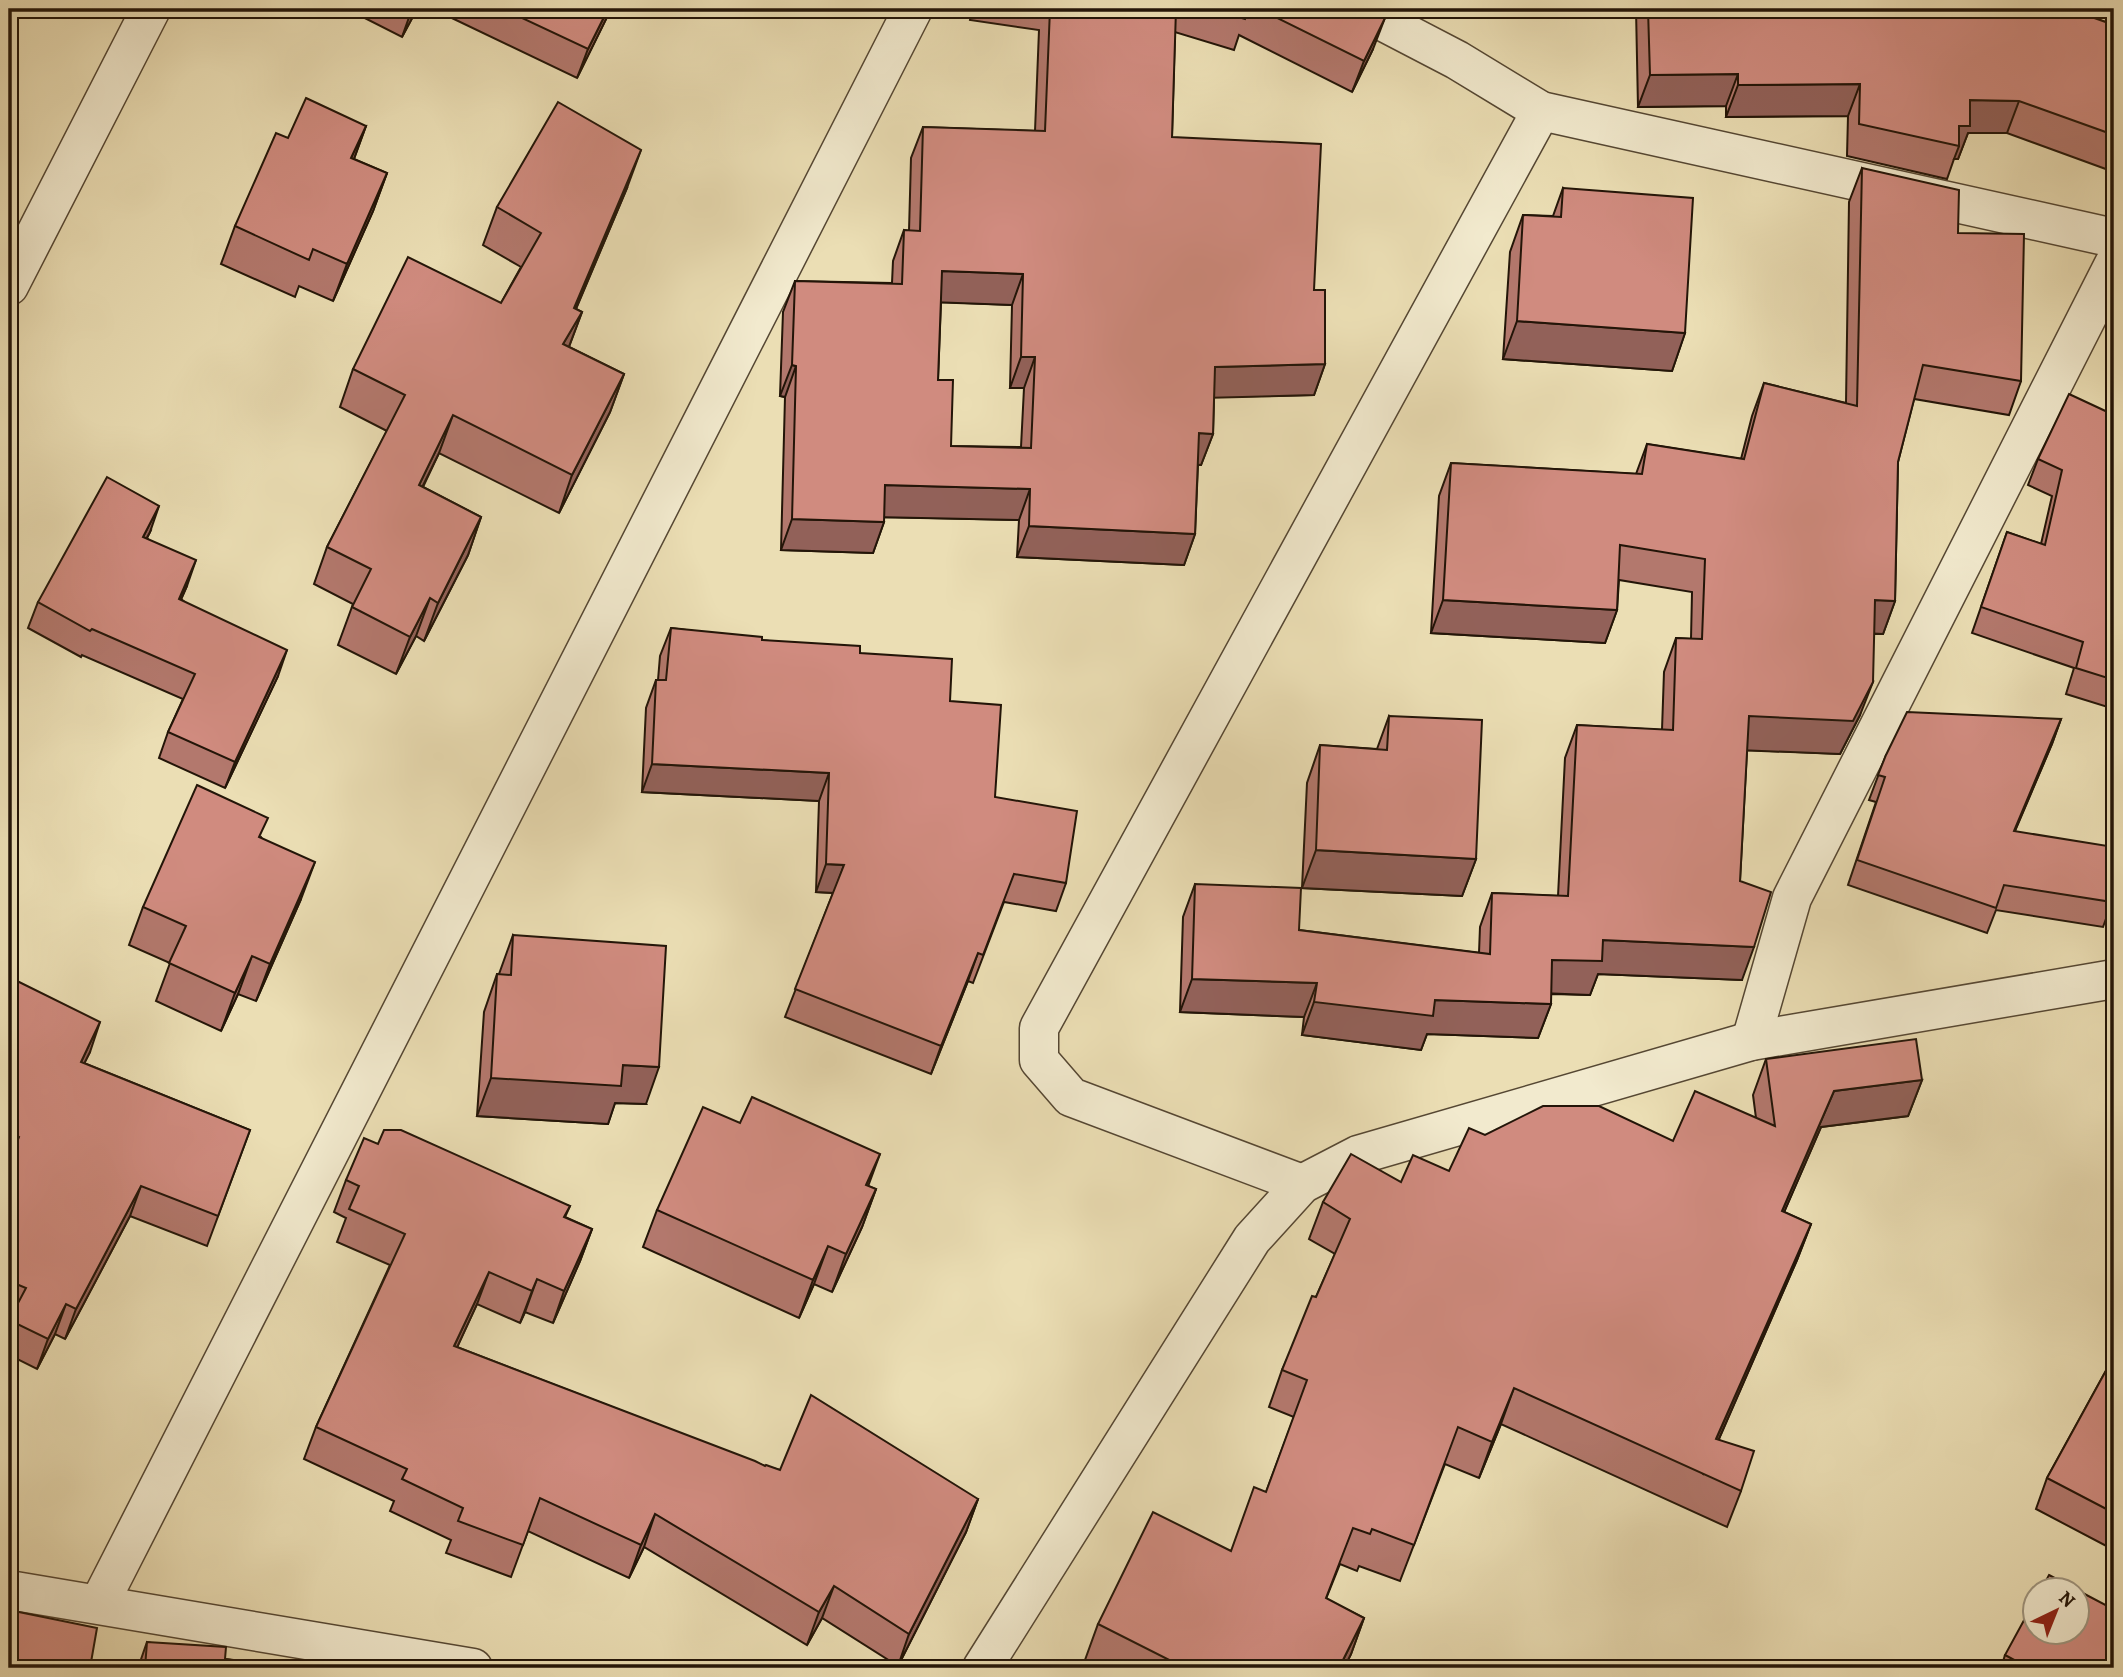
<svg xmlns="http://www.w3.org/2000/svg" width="2123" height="1677" viewBox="0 0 2123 1677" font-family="Alegreya,serif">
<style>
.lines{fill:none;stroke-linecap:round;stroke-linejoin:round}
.minor-casing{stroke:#554733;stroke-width:41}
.minor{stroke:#f2eace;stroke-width:38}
.wall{fill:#b3786d;stroke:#231508;stroke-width:2;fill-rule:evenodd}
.shaded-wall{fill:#926159;stroke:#231508;stroke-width:2}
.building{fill:#d08b7f;stroke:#231508;stroke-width:2;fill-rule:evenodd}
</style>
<rect width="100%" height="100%" fill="#ebdeb4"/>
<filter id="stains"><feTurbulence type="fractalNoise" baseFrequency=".00286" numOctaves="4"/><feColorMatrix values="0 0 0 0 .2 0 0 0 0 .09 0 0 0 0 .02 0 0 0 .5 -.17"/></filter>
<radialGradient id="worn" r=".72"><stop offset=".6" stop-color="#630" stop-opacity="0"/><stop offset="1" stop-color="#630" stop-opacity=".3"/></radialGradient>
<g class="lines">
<!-- minor casing -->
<g class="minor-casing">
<g id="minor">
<path d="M1359,9L1457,60L1541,111L2114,238"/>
<path d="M9,286L151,9"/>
<path d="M1751,1041L1792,898L2114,264"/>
<path d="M1302,1184L1071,1097L1039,1060V1028L1541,111"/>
<path d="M9,1590L473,1668"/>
<path d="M99,1604L913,9"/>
<path d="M982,1668L1252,1239L1302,1184L1358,1155L1751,1041L2114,979"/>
</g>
</g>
<!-- minor -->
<use href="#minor" class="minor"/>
</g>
<!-- wall -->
<g class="wall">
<path d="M347,9H417L402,37Z"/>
<path d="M433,9H611L577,78Z"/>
<path d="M972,9H1366L1373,49L1352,92L1239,35L1234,50L1175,32L1172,137L1314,290L1325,364L1314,395L1214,397L1213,434L1201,465H1198L1195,534L1184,565L1017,557L1019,520L884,517V522L873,553L781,550L785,397L780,396L783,312L795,281L892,283L893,261L904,230L909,231L911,158L923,127L1035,131L1039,30L970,20ZM941,302L1012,305L1010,388H1024L1021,447L951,446L938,380Z"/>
<path d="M1636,9H2069L2114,25V172L2007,133H1968L1958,159H1954L1947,179L1847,156L1848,116L1726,117V106L1638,107Z"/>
<path d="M366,126L354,159L387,173L373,211L333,301L299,286L295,297L221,264L235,226L288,138Z"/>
<path d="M1862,168L1958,233L2021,381L2009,415L1914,399L1898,462L1895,601L1883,634H1874L1860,715L1840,754L1747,750L1740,881L1742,980L1598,974L1590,995L1551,994V1004L1538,1038L1427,1034L1421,1050L1302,1035L1304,1017L1180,1012L1183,917L1195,884L1299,930L1479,953L1480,927L1492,893L1558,896L1565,758L1577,725L1662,730L1664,672L1676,638L1691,639L1692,592L1619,580L1617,610L1605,643L1431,633L1439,496L1451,463L1636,474L1647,444L1741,459L1752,416L1764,383L1846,403L1849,202Z"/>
<path d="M627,188L576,309L582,312L569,347L624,374L610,412L559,513L439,453L423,487L481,517L468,555L424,641L416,636L396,674L338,645L353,604L314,584L327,547L387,431L340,407L353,369L501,303L521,267L483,245L497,207Z"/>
<path d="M1563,188L1685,333L1672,371L1503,359L1510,252L1523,215L1553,216Z"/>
<path d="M2114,415V709L2066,694L2074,668L1972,633L2007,532L2041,544L2052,496L2028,485L2038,459Z"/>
<path d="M150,532L147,538L187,586L181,599L278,676L225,788L159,758L168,732L183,699L82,655L81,657L28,628L38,602Z"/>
<path d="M671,628L860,653L950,701L995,797L1066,883L1056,911L1004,902L973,983L968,981L931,1074L785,1017L833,893L816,892L819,801L642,792L646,708L656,680H658L660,656Z"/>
<path d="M1389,716L1476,859L1462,896L1302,888L1307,783L1320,745L1377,749Z"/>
<path d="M2061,719L2052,744L2015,831L2112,902L2103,927L1996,910L1987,933L1848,885L1876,802L1869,800L1886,755Z"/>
<path d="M261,837L301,899L256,1001L238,994L221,1031L156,1001L170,963L129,945L143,907Z"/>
<path d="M513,935L646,1104L615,1103L608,1124L477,1116L484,1012L497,974H499Z"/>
<path d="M9,977L90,1052L84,1063L250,1130L207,1246L130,1216L65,1339L55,1334L37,1369L9,1355V1321L11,1317L9,1316Z"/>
<path d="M1766,1059L1922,1080L1908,1116L1821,1127L1784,1212L1811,1224L1797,1260L1719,1439L1741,1491L1727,1527L1501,1424L1479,1478L1445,1464L1400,1581L1359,1566L1357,1571L1340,1564L1326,1599L1364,1618L1351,1654L1344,1668H1101L1085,1660L1098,1624L1231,1551L1266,1492L1294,1417L1269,1407L1282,1370L1316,1297L1335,1254L1309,1239L1323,1202L1449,1171L1485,1135L1673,1141L1756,1118L1753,1095Z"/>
<path d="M378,1144L570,1206L565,1217L592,1229L580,1261L553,1323L525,1312L520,1323L477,1304L457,1347L765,1466L780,1470L978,1499L966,1532L898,1666L822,1618L807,1645L644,1547L629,1578L528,1531L511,1577L446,1553L451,1540L390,1511L394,1501L304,1459L316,1427L390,1265L337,1242L346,1218L334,1212L346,1180Z"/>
<path d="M868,1186L876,1189L862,1227L832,1292L814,1284L799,1318L643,1247L657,1210Z"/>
<path d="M2114,1356V1550L2036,1509L2047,1478Z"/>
<path d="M2111,1608L2114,1668H2001L2005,1655Z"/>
<path d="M147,1642L225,1659L287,1668H138Z"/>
</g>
<!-- shaded-wall -->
<g class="shaded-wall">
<path d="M412,9H417L402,37Z"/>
<path d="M608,9H611L577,78L588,49Z"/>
<path d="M1385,18L1373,49L1352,92L1364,61Z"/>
<path d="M1738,74L1726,106L1638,107L1650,75Z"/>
<path d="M1860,84L1848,116L1726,117L1738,85Z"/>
<path d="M1970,100L2019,101L2007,133H1968L1958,159H1954L1959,146V126Z"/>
<path d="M366,126L352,164L351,158Z"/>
<path d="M641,150L627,188L560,346L574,308Z"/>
<path d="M387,173L373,211L333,301L347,264Z"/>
<path d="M942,271L1023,274L1012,305L930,302Z"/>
<path d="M582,312L568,349L563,344Z"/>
<path d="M1517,321L1685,333L1672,371L1503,359Z"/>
<path d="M1021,357H1035L1024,388H1010Z"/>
<path d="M1325,364L1314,395L1203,398L1215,367Z"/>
<path d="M792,365L796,366L785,397L780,396Z"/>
<path d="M624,374L610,412L559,513L572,475Z"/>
<path d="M453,415L439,453L405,522L419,485Z"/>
<path d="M1199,433L1213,434L1201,465L1188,464Z"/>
<path d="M885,485L1030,489L1019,520L873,517Z"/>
<path d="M159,506L150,532L133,563L143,537Z"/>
<path d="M481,517L468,555L424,641L438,603Z"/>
<path d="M792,519L884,522L873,553L781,550Z"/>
<path d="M1029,526L1195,534L1184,565L1017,557Z"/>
<path d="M196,560L187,586L170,625L179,599Z"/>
<path d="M430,598L416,636L396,674L410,637Z"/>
<path d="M1443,600L1617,610L1605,643L1431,633Z"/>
<path d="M1875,600L1895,601L1883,634L1863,633Z"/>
<path d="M287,650L278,676L225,788L235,762Z"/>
<path d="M1873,682L1860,715L1840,754L1737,750L1749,716Z"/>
<path d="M2061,719L2052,744L2004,856L2014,831Z"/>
<path d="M652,764L829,773L819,801L642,792Z"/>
<path d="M1316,850L1476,859L1462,896L1302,888Z"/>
<path d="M315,862L301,899L256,1001L270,964Z"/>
<path d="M826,864L844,865L834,893L816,892Z"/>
<path d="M1603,940L1754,947L1742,980L1598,974L1590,995L1540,993L1552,960Z"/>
<path d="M978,953L968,981L931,1074L941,1046Z"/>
<path d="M252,956L238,994L221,1031L235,993Z"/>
<path d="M1192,979L1317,983L1304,1017L1180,1012Z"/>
<path d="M1435,1000L1551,1004L1538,1038L1427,1034L1421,1050L1302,1035L1314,1002Z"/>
<path d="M100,1022L90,1052L70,1092L81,1062Z"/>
<path d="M623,1065L659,1067L646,1104L615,1103L608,1124L477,1116L491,1078Z"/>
<path d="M1922,1080L1908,1116L1821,1127L1769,1247L1782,1211L1834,1091Z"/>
<path d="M880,1154L866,1192V1185Z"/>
<path d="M141,1186L130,1216L65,1339L76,1309Z"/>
<path d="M876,1189L862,1227L832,1292L846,1254Z"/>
<path d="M1811,1224L1797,1260L1703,1475L1716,1439Z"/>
<path d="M592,1229L580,1261L553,1323L564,1291Z"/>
<path d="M828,1246L814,1284L799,1318L813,1280Z"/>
<path d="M489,1272L477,1304L443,1378L454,1346Z"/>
<path d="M537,1279L525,1312L520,1323L532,1291Z"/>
<path d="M66,1304L55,1334L37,1369L48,1339Z"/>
<path d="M1514,1388L1501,1424L1479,1478L1492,1442Z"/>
<path d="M978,1499L966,1532L898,1666L909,1634Z"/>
<path d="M655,1514L644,1547L629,1578L641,1545Z"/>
<path d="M834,1586L822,1618L807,1645L819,1612Z"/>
<path d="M1364,1618L1351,1654L1344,1668H1339Z"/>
</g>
<!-- building -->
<g class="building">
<path d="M503,9H608L588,49Z"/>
<path d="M1050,9H1176L1172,137L1321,144L1314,290H1325V364L1215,367L1213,434L1199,433L1195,534L1029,526L1030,489L885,485L884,522L792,519L796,366L792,365L795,281L902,284L904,230L920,231L923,127L1045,131ZM942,271L1023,274L1021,357H1035L1031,448L951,446L953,380H938Z"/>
<path d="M1212,9H1248L1245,19Z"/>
<path d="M1259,9H1366L1385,18L1364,61Z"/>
<path d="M1648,9H2069L2114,25V135L2019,101L1970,100V126H1959V146L1859,124L1860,84L1738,85V74L1650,75Z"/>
<path d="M306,98L366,126L351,158L387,173L347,264L313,249L309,260L235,226L276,133L288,138Z"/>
<path d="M558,102L641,150L574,308L582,312L563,344L624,374L572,475L453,415L419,485L481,517L438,603L430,598L410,637L352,607L371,569L327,547L405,395L353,369L408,257L501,303L541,233L497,207Z"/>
<path d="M1862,168L1959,190L1958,233L2024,234L2021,381L1923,365L1898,462L1895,601L1875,600L1873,682L1853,721L1749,716L1740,881L1771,892L1754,947L1603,940L1602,961L1552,960L1551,1004L1435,1000L1433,1016L1314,1002L1317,983L1192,979L1195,884L1301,888L1299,930L1490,954L1492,893L1568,896L1577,725L1673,730L1676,638L1702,639L1705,559L1620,545L1617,610L1443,600L1451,463L1642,474L1647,444L1744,459L1764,383L1857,406Z"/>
<path d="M1563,188L1693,198L1685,333L1517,321L1523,215L1561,217Z"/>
<path d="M2069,394L2114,415V680L2076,668L2083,642L1981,607L2007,532L2045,545L2062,470L2038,459Z"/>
<path d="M107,477L159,506L143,537L196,560L179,599L287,650L235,762L168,732L195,674L92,629L90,631L38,602Z"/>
<path d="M671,628L762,637V640L860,646V653L952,659L950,701L1001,705L995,797L1077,811L1066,883L1014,874L983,955L978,953L941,1046L795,989L844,865L826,864L829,773L652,764L656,680H666Z"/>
<path d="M1907,712L2061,719L2014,831L2114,847V890L2112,902L2004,885L1996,908L1857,860L1885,777L1878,775L1886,755Z"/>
<path d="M1389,716L1482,720L1476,859L1316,850L1320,745L1387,750Z"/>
<path d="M197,785L268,818L259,837L315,862L270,964L252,956L235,993L169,963L186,926L143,907Z"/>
<path d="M513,935L666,946L659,1067L623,1065L621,1086L491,1078L497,974L511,975Z"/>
<path d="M9,977L100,1022L81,1062L250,1130L218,1216L141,1186L76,1309L66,1304L48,1339L9,1320L26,1288L9,1281V1162L19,1137L9,1132Z"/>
<path d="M1916,1039L1922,1080L1834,1091L1782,1211L1811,1224L1716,1439L1754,1451L1741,1491L1514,1388L1492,1442L1458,1427L1414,1545L1372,1529L1370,1534L1353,1528L1326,1598L1364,1618L1339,1668H1185L1098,1624L1153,1512L1231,1551L1254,1487L1266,1492L1307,1380L1282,1370L1312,1296L1316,1297L1350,1219L1323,1202L1351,1154L1401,1182L1413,1155L1449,1171L1469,1128L1485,1135L1543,1106H1599L1673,1141L1695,1091L1775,1126L1766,1059Z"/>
<path d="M752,1097L880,1154L866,1185L876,1189L846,1254L828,1246L813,1280L657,1210L703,1107L740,1123Z"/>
<path d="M384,1130H401L570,1206L564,1217L592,1229L564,1291L537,1279L532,1291L489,1272L454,1346L755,1461L765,1466L766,1465L780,1470L811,1395L978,1499L909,1634L834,1586L819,1612L655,1514L641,1545L540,1498L523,1545L458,1521L463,1508L402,1479L407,1469L316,1427L405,1234L349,1209L359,1186L346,1180L364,1138L378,1144Z"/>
<path d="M2114,1356V1513L2047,1478Z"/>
<path d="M2049,1575L2077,1590H2041Z"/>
<path d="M2077,1590L2111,1608L2114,1604V1668H2029L2005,1655L2035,1600V1632H2077Z"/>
<path d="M9,1610L97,1628L90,1668H9Z"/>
<path d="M147,1642L226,1647L225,1659L288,1666L287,1668H145Z"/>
</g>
<!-- margin -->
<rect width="2123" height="1677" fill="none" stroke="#ebdeb4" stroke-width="35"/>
<rect x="10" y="10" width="2102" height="1656" fill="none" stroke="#231508" stroke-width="3.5"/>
<rect x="18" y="18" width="2088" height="1642" fill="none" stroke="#231508" stroke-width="2"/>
<!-- north arrow -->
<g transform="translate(2056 1611) rotate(43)"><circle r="33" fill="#f2eace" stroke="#9f957f" stroke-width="2"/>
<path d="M0-5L12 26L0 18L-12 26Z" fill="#8f2418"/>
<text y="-10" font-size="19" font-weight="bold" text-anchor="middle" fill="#231508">N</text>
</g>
<rect width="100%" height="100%" filter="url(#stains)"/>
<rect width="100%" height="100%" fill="url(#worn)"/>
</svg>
